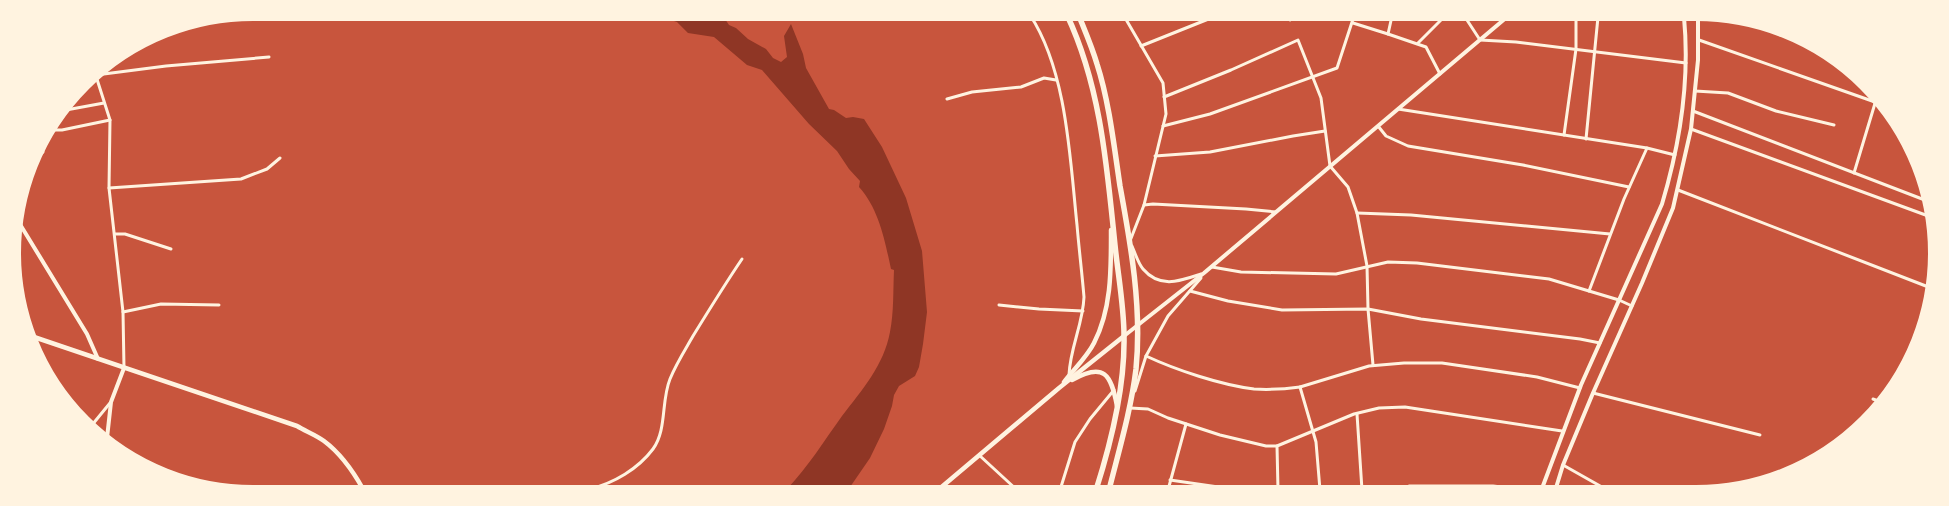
<svg xmlns="http://www.w3.org/2000/svg" width="1949" height="506" viewBox="0 0 1949 506" font-family="'Fira Sans Condensed',sans-serif">
<style>
.water{fill:#8f3625}
.lines{fill:none;stroke-linecap:round;stroke-linejoin:round}
.minor{stroke:#fff3e0;stroke-width:3}
.tertiary{stroke:#fff3e0;stroke-width:4}
.secondary{stroke:#fff3e0;stroke-width:4.5}
.trunk{stroke:#fff3e0;stroke-width:5.5}
.rim{fill:none;stroke:#fff3e0;stroke-width:2}
</style>
<rect width="100%" height="100%" fill="#c8553d"/>
<!-- water -->
<path class="water" d="M655,14H718L725,19L729,25L736,28L748,39L766,49L773,58L781,62L787,57L784,36L791,24L803,54L806,68L829,109L834,110L846,118L853,117L864,119L882,147L906,198L922,251L927,312L923,344L919,367L915,376L899,386L894,395L892,406L884,429L870,458L848,490L787,489C808,467 824,441 842,416C862,390 884,365 890,332C894,312 893,291 894,270L891,269C885,241 879,209 859,187L860,181L849,169L837,151L809,124L762,70L747,65L714,37L688,33L677,22L665,18L655,17Z"/>
<g class="lines">
<!-- minor -->
<g class="minor">
<path d="M1030,15C1067,71 1070,159 1077,225C1079,249 1082,273 1084,297C1083,324 1070,348 1069,375"/>
<path d="M1124,16L1163,83L1166,114L1144,205L1130,241"/>
<path d="M1289,16L1290,20L1298,16"/>
<path d="M1465,17L1480,40L1516,42L1686,63"/>
<path d="M941,19L1030,16"/>
<path d="M1353,23L1388,34L1392,16"/>
<path d="M1388,34L1426,47L1440,74"/>
<path d="M1699,40L1875,102"/>
<path d="M1418,43L1444,17"/>
<path d="M1141,46L1216,16"/>
<path d="M95,73L110,120L109,188L123,312L124,368"/>
<path d="M96,75L166,66L269,57"/>
<path d="M1695,91L1728,93L1776,111L1834,125"/>
<path d="M1164,97L1231,70L1298,40L1321,98L1330,166L1348,187L1357,213L1367,266L1368,309L1373,365"/>
<path d="M947,99L972,92L1021,87L1044,78L1056,80"/>
<path d="M1398,109L1647,148L1675,155"/>
<path d="M66,110L104,103"/>
<path d="M1693,111L1930,202"/>
<path d="M1163,126L1210,114L1337,68L1354,16"/>
<path d="M1378,126L1386,136L1408,146L1523,165L1629,187"/>
<path d="M1691,129L1931,217"/>
<path d="M50,130H62L110,120"/>
<path d="M1564,135L1576,49V17"/>
<path d="M1586,139L1598,17"/>
<path d="M1155,156L1210,152L1293,136L1325,131"/>
<path d="M35,158L43,152"/>
<path d="M1854,173L1876,100"/>
<path d="M109,188L241,179L267,169L280,158"/>
<path d="M1678,190L1931,288"/>
<path d="M1144,205L1153,204L1246,209L1276,212"/>
<path d="M1357,213L1411,215L1610,234"/>
<path d="M115,234H125L171,249"/>
<path d="M1132,246C1135,253 1138,263 1143,269C1160,289 1180,281 1201,274"/>
<path d="M1212,267L1241,272L1336,274L1388,262L1417,263L1549,279L1619,300L1632,306"/>
<path d="M1190,291L1228,301L1282,310L1368,309L1421,319L1580,339L1600,343"/>
<path d="M1589,291L1624,199L1647,148"/>
<path d="M999,305L1039,309L1083,311"/>
<path d="M123,312L161,304L219,305"/>
<path d="M1146,356C1176,370 1221,385 1254,389C1270,390 1285,389 1300,387L1316,442L1320,490"/>
<path d="M1300,387L1369,366L1404,363H1442L1537,377L1580,388"/>
<path d="M1135,391L1146,356L1168,316L1201,278"/>
<path d="M1593,393L1760,435"/>
<path d="M1873,399L1881,402"/>
<path d="M1130,408L1148,409L1168,418L1220,435L1266,446H1277"/>
<path d="M1357,414L1362,490"/>
<path d="M92,425L110,403"/>
<path d="M979,455L1017,490"/>
<path d="M1563,465L1609,491"/>
<path d="M1170,480L1239,490"/>
<path d="M1409,486H1493L1535,491"/>
<path d="M590,489C614,483 638,469 653,449C667,430 661,401 670,379C676,364 685,350 693,336C709,310 725,284 742,259"/>
<path d="M1060,490L1075,442L1090,419L1114,390"/>
<path d="M1168,490L1186,424"/>
<path d="M1278,490L1277,446L1354,414L1379,408L1405,407L1562,431"/>
</g>
<!-- tertiary -->
<g class="tertiary">
<path d="M18,221L87,334L98,359"/>
<path d="M1124,336L1204,273L1507,17"/>
<path d="M107,438L111,402L124,368"/>
<path d="M1541,491L1581,385L1662,204C1680,144 1690,80 1684,17"/>
<path d="M1555,491L1563,465L1593,393L1642,283L1673,208L1691,129L1698,60V17"/>
</g>
<!-- secondary -->
<g class="secondary">
<path d="M31,336L297,426C305,431 316,435 324,441C340,453 353,471 363,489"/>
<path d="M1072,380C1104,362 1111,374 1117,406"/>
<path d="M1064,382C1074,369 1087,357 1094,343C1112,308 1111,268 1111,230"/>
<path d="M938,490L1059,388L1124,336"/>
</g>
<!-- trunk -->
<g class="trunk">
<path d="M1067,15C1101,87 1107,168 1115,245C1118,275 1124,306 1124,336C1125,385 1111,443 1096,490"/>
<path d="M1079,16C1085,31 1092,47 1097,64C1109,101 1114,146 1120,186C1131,246 1142,307 1136,369C1131,410 1119,450 1109,490"/>
</g>
</g>
<!-- crop -->
<path d="M0 0H1949V506H0ZM253 20H1696A233 233 0 0 1 1929 253V253A233 233 0 0 1 1696 486H253A233 233 0 0 1 20 253V253A233 233 0 0 1 253 20Z" fill="#fff3e0" fill-rule="evenodd"/>
<path class="rim" d="M253 20H1696A233 233 0 0 1 1929 253V253A233 233 0 0 1 1696 486H253A233 233 0 0 1 20 253V253A233 233 0 0 1 253 20Z"/>
</svg>
